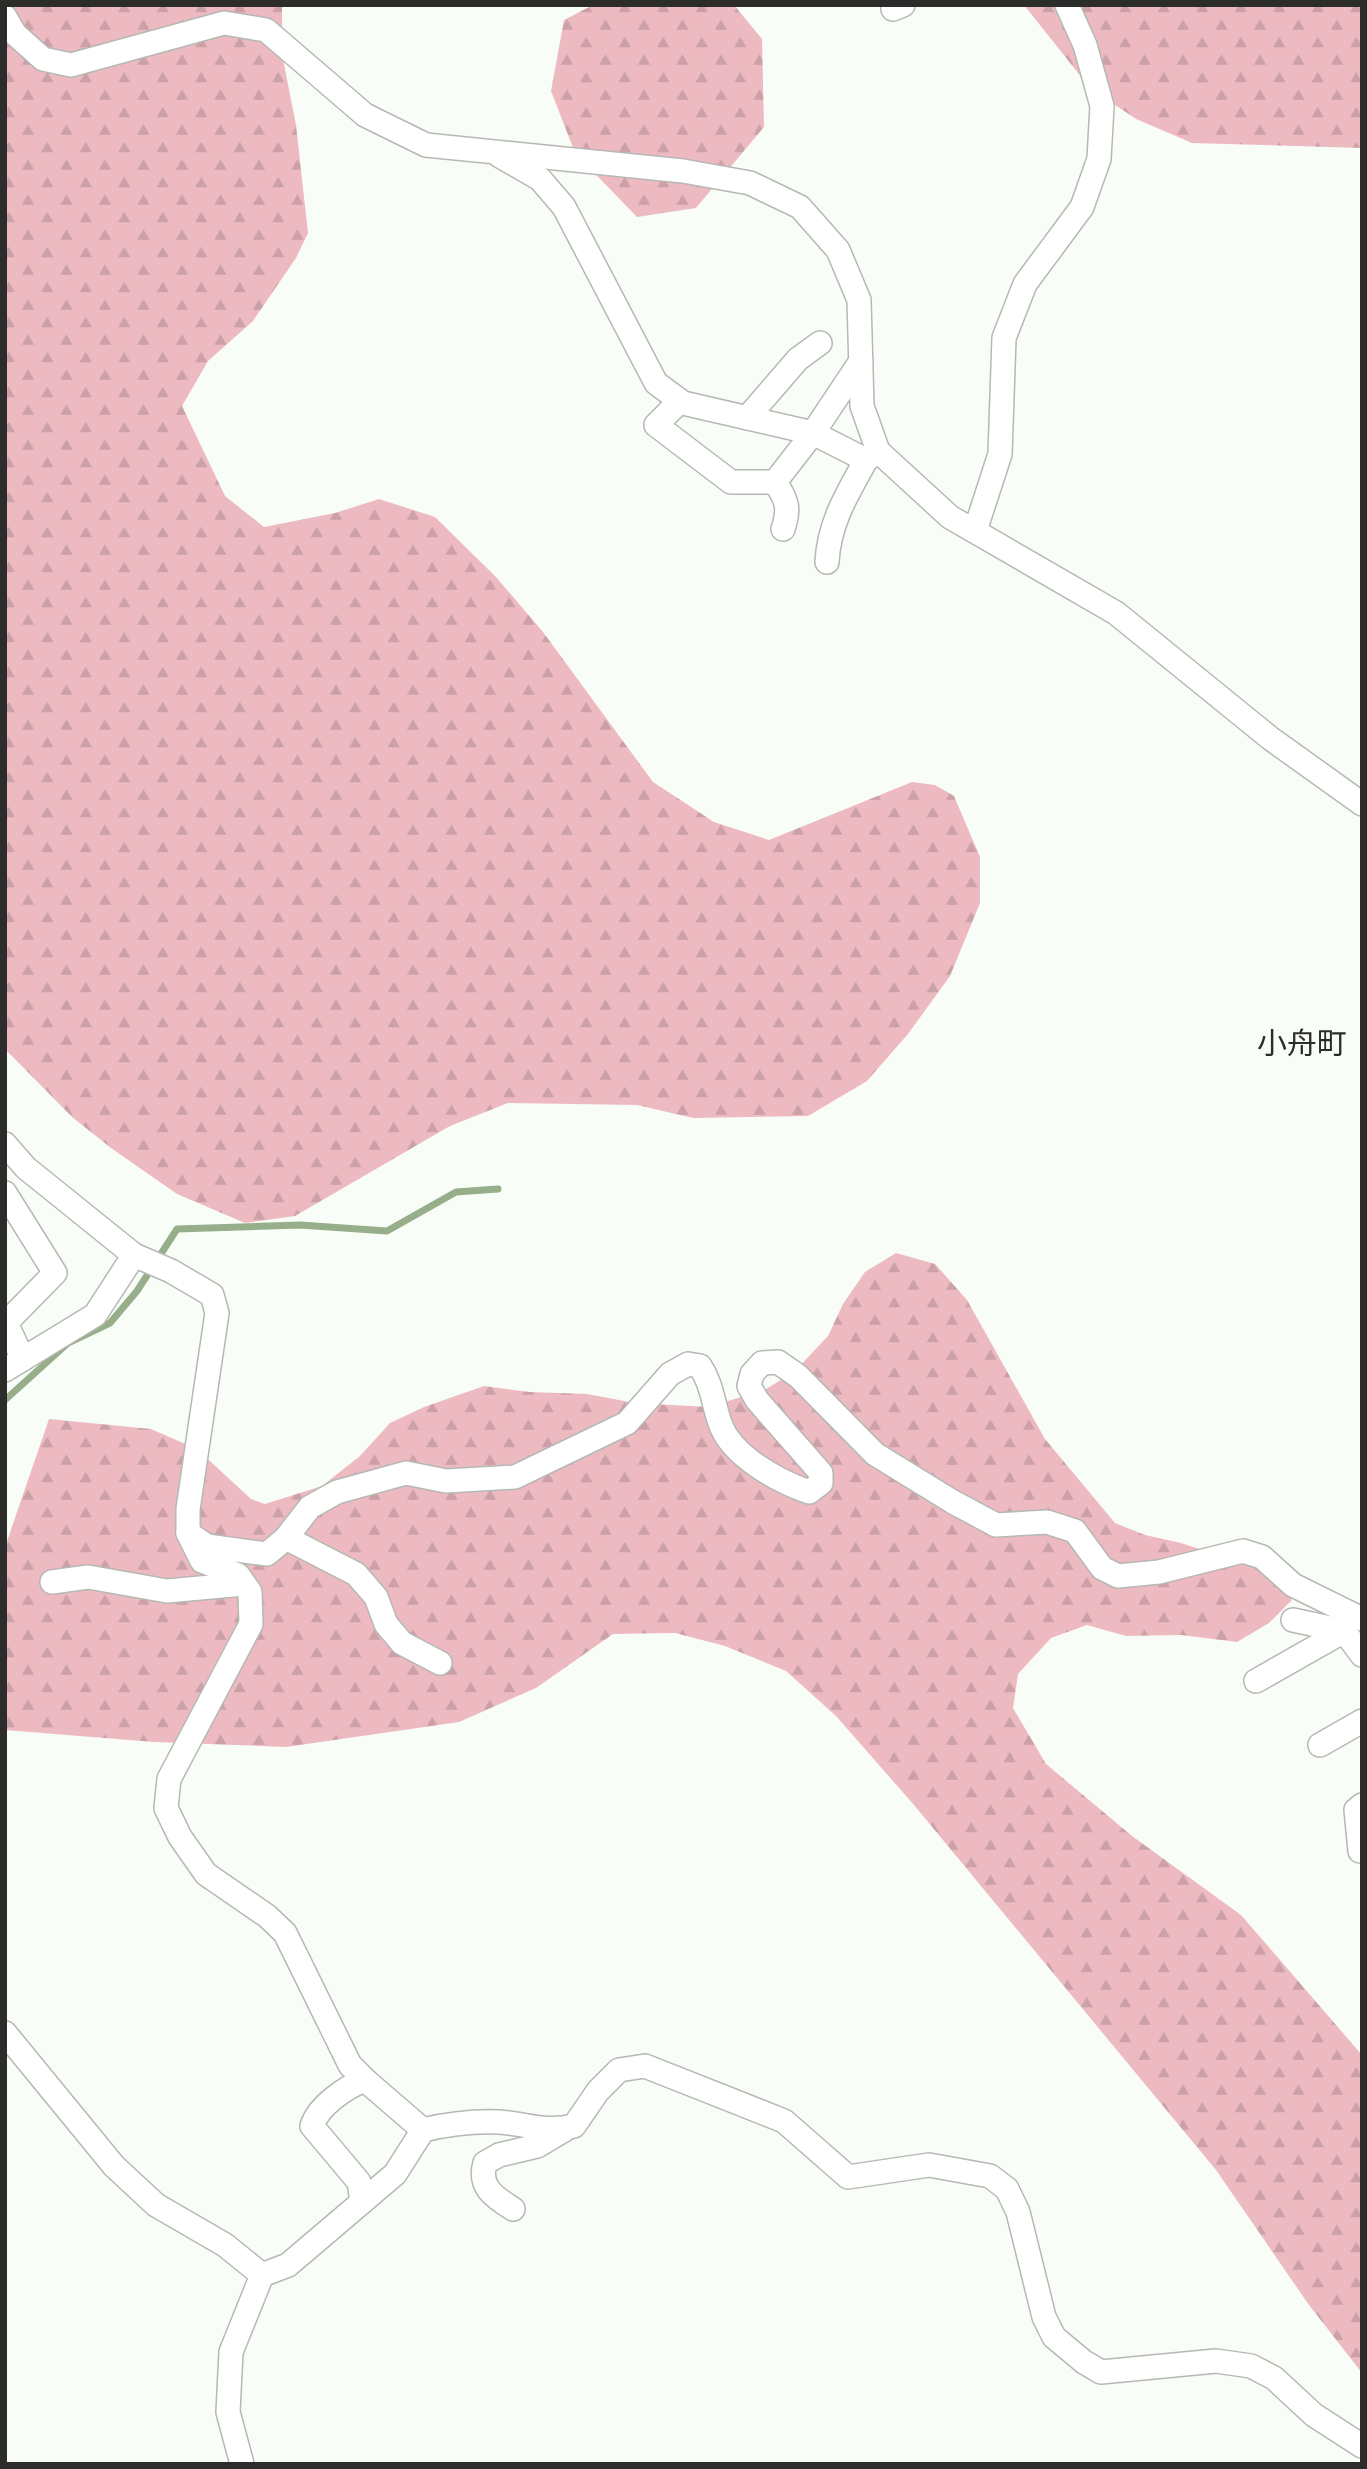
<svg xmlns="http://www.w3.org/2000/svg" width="1367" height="2469" viewBox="0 0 1367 2469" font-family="'Exo 2','Noto Sans JP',sans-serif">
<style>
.forest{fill:url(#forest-firs)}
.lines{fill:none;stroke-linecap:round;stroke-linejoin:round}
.stream{stroke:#96af8a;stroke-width:7}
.minor-casing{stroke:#b5b8b3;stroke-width:26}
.minor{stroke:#fff;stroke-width:23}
.labels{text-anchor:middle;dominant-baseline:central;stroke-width:7;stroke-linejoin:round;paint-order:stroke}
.quarter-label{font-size:30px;fill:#2c2d2b;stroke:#f9fdf7}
</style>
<defs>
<pattern id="forest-firs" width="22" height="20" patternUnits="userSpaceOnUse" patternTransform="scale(1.75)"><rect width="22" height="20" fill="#edbac2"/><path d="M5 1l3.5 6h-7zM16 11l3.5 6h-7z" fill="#cba0a7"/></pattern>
</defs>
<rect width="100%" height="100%" fill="#f9fdf7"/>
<!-- forest -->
<g class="forest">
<path d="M5,5H286L282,8V54L296,125L308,233L296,258L253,321L208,361L182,406L225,496L264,527L335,513L379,499L435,517L496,577L543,632L653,782L714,822L769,840L912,782L935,785L954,796L980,857V903L950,976L908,1034L867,1081L808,1116L693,1118L637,1105L508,1103L450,1126L295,1216L245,1223L177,1194L111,1148L72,1117L5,1049Z"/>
<path d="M593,5H734L762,39L764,127L696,208L637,217L575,153L551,91L564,20Z"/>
<path d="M1024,5H1362V148L1192,143L1136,119L1090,88Z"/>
<path d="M896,1253L935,1264L967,1300L1045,1439L1115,1523L1145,1535L1181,1543L1270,1572L1292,1600L1269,1623L1237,1642L1181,1635L1126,1636L1087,1625L1051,1638L1018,1674L1013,1708L1046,1764L1132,1836L1241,1915L1362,2055V2373L1309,2305L1216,2170L914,1805L836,1716L786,1671L725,1646L675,1633L613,1634L536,1688L459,1722L286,1747L154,1742L5,1730V1547L49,1419L151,1429L197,1449L251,1499L265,1504L322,1486L360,1456L390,1423L424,1407L484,1386L530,1392L587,1394L635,1403L709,1407L766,1389L794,1372L828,1336L843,1304L865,1272Z"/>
</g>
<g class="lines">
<!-- stream -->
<path class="stream" d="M5,1400L68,1343L110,1323L137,1291L177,1229L300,1225L387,1231L456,1192L498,1189"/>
<!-- minor casing -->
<g class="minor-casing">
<g id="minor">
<path d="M893,9L903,5"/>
<path d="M5,17L15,34L43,59L71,65L224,23L266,30L365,115L426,145L683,171L750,183L800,207L838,250L859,300L862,406L878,451L950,517L1116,613L1270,738L1362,804"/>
<path d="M500,156L540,179L564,207L656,383L683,403L813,433L861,361"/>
<path d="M680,401L656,425L731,482H775L813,433L866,460L878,451"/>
<path d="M747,418L798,359L820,343"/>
<path d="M775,482C787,500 790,508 783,529"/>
<path d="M975,531L1000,454L1004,338L1025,284L1082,207L1099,159L1102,106L1085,45L1067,5"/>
<path d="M827,562C829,523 847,494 866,460"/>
<path d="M5,1144L26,1168L134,1255"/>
<path d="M5,1193L55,1273L6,1323L23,1359"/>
<path d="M5,1370L95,1315L134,1255L171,1271L212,1295L217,1313L188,1509V1533L202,1561L238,1575L250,1592L251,1624L169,1779L166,1808L180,1837L206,1874L267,1916L285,1933L350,2065L365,2080"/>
<path d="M188,1533L207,1546L267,1554L286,1538L310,1507L337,1492L406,1473L446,1481L515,1477L627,1423L670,1374L688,1364L700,1366C712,1384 713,1403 720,1423C731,1456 778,1481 809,1492L821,1483V1473L757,1400L749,1386L752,1374L762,1363L778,1362L798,1376L875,1454L953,1502L996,1525L1047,1522L1075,1531L1102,1568L1118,1576L1159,1572L1243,1551L1262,1557L1293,1585L1362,1619"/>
<path d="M286,1538L356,1574L376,1597L386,1624L402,1643L440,1663"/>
<path d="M52,1582L88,1577L167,1591L244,1584"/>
<path d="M1293,1620L1344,1631L1346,1626"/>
<path d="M1256,1681L1344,1631L1362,1655"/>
<path d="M1320,1745L1362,1721"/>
<path d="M1360,1851L1356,1810L1362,1805"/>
<path d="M5,2033L114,2166L156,2205L225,2245L262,2275"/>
<path d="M362,2202L359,2182L312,2126C318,2106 346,2087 365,2080L423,2130"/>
<path d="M513,2209C494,2197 478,2187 485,2163L499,2155L537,2146L564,2130"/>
<path d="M242,2464L228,2412L231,2352L262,2275L288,2265L395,2174L423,2130C448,2124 473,2121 499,2122C528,2124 545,2133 574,2126L598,2091L619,2070L645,2066L784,2121L848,2177L929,2165L990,2176L1007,2189L1018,2212L1044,2317L1054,2337L1084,2362L1101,2372L1216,2361L1251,2366L1274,2378L1314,2415L1362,2446"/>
</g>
</g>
<!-- minor -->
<use href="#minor" class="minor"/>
</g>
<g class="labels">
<!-- quarter labels -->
<g class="quarter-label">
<text x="1302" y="1042">小舟町</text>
</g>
</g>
<!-- border -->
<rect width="1367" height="2469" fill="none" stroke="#2c2d2b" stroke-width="14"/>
</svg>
